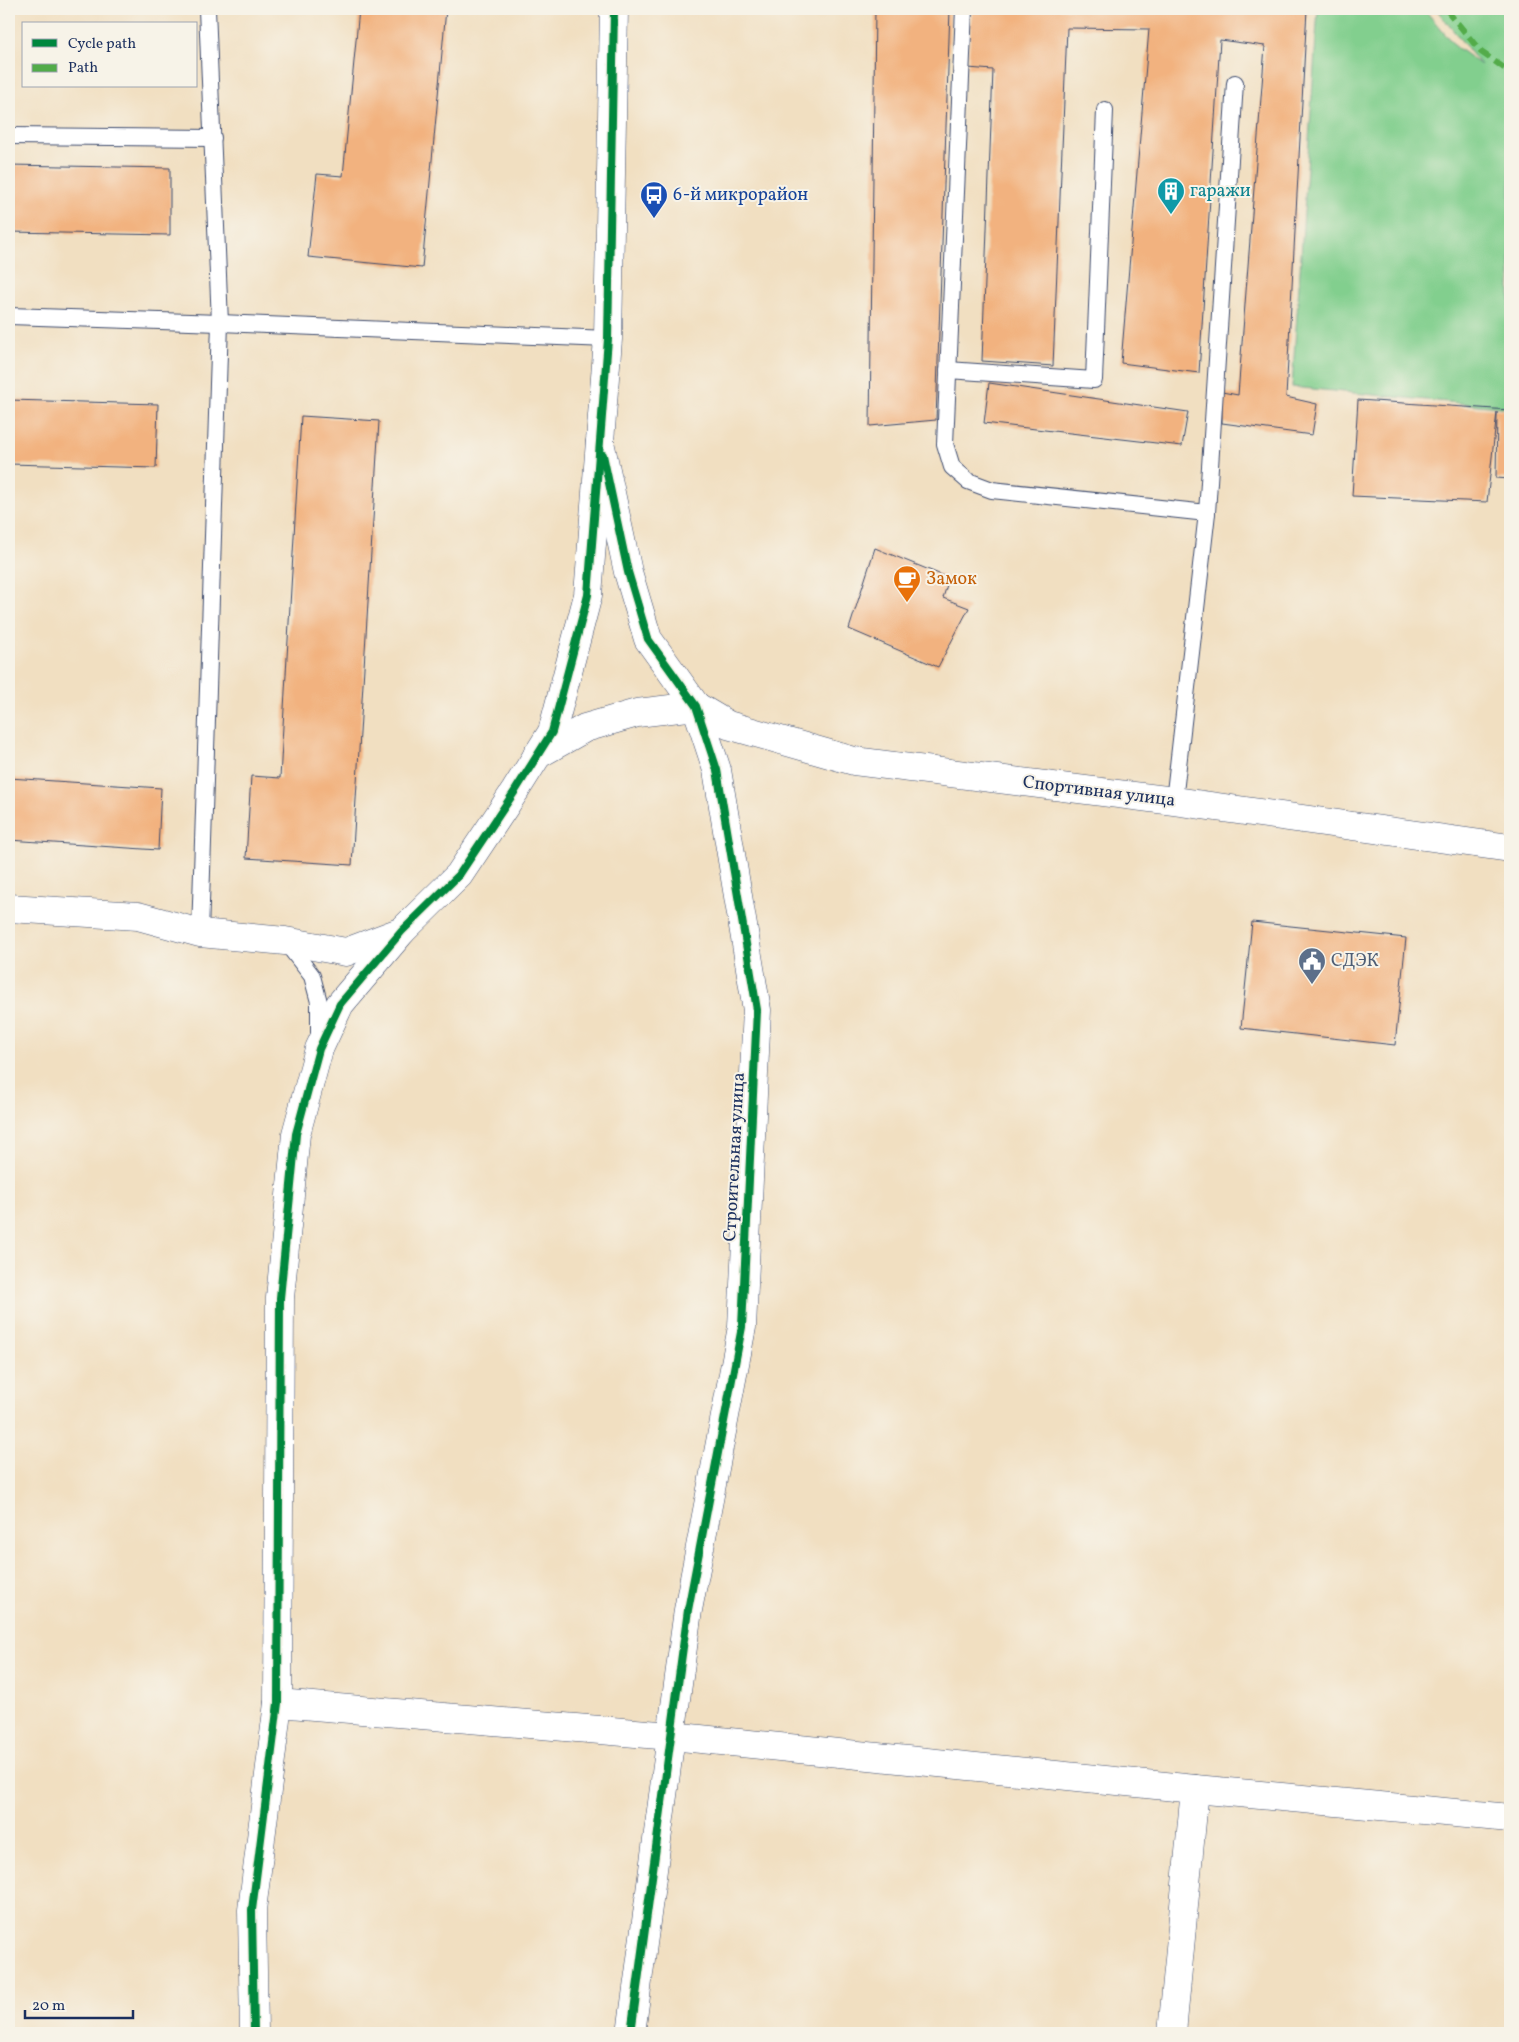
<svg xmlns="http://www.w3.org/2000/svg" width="1519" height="2042" viewBox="0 0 1519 2042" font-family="Vollkorn,serif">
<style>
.green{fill:#82cf8e;stroke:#4e7f76}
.building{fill:#f2b27f}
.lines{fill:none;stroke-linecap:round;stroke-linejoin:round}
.service-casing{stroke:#3b496d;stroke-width:18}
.minor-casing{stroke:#3b496d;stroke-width:29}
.tertiary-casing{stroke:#3b496d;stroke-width:29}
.service{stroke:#fff;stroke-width:16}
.minor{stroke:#fff;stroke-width:28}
.tertiary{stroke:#fff;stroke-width:28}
.quiet{stroke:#52ab49;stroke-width:6;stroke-dasharray:12 6;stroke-linecap:butt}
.cycleway-casing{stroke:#f7f3e8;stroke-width:11}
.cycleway{stroke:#00873e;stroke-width:8}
.labels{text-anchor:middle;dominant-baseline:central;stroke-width:4;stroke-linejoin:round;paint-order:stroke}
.culture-label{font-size:18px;fill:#0d838f;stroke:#f7f3e8;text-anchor:start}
.transit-label{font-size:18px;fill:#164399;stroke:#f7f3e8;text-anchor:start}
.food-label{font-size:18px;fill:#c56008;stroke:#f7f3e8;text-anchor:start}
.street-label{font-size:18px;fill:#1b2f5e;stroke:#f7f3e8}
.service-label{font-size:18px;fill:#4e5e75;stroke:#f7f3e8;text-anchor:start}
</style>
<rect width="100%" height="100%" fill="#f7f3e8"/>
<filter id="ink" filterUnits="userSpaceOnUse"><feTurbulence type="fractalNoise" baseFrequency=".02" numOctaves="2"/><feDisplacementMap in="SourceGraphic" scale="10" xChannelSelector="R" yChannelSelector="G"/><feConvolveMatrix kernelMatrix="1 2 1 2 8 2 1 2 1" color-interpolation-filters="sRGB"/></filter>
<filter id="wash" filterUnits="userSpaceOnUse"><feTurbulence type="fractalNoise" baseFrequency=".0096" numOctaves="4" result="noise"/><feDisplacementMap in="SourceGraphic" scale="20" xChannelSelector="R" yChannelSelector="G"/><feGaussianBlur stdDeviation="1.12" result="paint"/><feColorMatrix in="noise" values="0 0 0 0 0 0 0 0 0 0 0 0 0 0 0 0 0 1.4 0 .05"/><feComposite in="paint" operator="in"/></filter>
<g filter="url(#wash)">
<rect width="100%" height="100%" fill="#f1dfc1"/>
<!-- green -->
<path class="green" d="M1318,9H1424L1455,46L1481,65L1436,9H1510V408L1292,387Z"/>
<g id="blocks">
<!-- building -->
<g class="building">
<path d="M359,9H446L422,268L308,257L317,174L343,176Z"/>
<path d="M875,9H950L936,420L870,426Z"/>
<path d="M972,9H1307L1286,397L1317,404L1312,435L1222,423V392L1238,395L1265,46L1220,40L1199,373L1121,363L1149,29L1067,28L1053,366L982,361L993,70L968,68Z"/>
<path d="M9,165L170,168V235L9,232Z"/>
<path d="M989,383L1188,412L1182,446L984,423Z"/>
<path d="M9,400L158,404L156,468L9,464Z"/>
<path d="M1358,400L1510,410V479L1496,478L1497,412L1487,502L1352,496Z"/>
<path d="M301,416L379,421L352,865L246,858L251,776L280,778Z"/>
<path d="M875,548L949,578L943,598L969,608L938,667L849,629Z"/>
<path d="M9,778L161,788L158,850L9,840Z"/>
<path d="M1252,922L1406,938L1395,1045L1241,1028Z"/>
</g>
</g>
</g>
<g filter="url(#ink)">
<use href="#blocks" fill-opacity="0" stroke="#3b496d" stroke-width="1"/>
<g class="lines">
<!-- service casing -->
<g class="service-casing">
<g id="service">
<path d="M964,9L945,444L952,467L968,481L992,490L1207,513"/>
<path d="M9,136L213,138"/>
<path d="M9,316L220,323L608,339"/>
<path d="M948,370L1094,380L1105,110"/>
<path d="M1174,801L1207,513L1235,83"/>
<path d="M200,933L220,323L207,9"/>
<path d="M285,941L312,976L319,1002V1037"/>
</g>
</g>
<!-- minor casing -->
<g class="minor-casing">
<g id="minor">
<path d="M696,706L728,725L854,761L1174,801L1510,848"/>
<path d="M278,1703L671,1736L1195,1789L1510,1818"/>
<path d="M254,2033L252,1910L278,1703L280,1298L296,1134L319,1049L340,1004L402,931"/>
<path d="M1172,2033L1195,1789"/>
</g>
</g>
<!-- tertiary casing -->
<g class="tertiary-casing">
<g id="tertiary">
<path d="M600,442L628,572L648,639L696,706L717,770L757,1010L742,1327L688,1610L631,2033"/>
<path d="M537,755L585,728L637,713L696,706"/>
<path d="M9,908L138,916L200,933L285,941L346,952L402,931L459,875L515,791L552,732L588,595L608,339L614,9"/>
</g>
</g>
<!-- service -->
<use href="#service" class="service"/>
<!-- minor -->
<use href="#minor" class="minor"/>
<!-- tertiary -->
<use href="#tertiary" class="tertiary"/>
<!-- quiet -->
<path class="quiet" d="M1446,9L1481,52L1510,72"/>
<!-- cycleway casing -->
<g class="cycleway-casing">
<g id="cycleway">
<path d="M603,455L628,572L648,639L696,706L717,770L757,1010L742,1327L688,1610L631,2033"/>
<path d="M254,2033L252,1910L278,1703L280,1298L296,1134L319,1049L340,1004L402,931L459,875L515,791L552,732L588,595L608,339L614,9"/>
</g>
</g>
<!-- cycleway -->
<use href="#cycleway" class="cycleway"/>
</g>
</g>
<!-- icons -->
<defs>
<g id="building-pin" transform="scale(1.4375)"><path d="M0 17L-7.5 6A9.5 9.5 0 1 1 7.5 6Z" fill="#0f9aa8" stroke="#f7f3e8"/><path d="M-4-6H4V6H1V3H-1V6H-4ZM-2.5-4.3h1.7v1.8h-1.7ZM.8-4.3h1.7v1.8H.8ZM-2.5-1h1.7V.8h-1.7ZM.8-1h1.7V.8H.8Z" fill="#fff"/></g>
<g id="bus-pin" transform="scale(1.4375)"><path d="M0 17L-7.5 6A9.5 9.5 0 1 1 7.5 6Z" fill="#1a4fb4" stroke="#f7f3e8"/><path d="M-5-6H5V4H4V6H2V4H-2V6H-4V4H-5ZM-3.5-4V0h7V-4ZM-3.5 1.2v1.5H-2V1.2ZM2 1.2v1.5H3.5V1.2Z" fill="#fff"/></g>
<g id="cafe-pin" transform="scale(1.4375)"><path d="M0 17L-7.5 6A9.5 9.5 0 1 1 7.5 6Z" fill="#e8710a" stroke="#f7f3e8"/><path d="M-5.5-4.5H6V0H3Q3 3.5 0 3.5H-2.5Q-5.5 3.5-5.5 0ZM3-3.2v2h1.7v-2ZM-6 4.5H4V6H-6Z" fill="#fff"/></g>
<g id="civic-pin" transform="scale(1.4375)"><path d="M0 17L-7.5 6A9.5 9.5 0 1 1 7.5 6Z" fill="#5c6f8a" stroke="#f7f3e8"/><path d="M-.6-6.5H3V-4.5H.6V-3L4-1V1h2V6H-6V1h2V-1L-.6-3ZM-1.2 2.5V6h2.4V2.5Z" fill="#fff"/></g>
</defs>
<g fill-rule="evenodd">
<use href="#building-pin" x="1171" y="191"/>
<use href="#bus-pin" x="654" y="195"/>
<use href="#cafe-pin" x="907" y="579"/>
<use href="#civic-pin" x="1312" y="961"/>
</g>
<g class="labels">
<!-- culture labels -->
<g class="culture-label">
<text x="1190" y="191">гаражи</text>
</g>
<!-- transit labels -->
<g class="transit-label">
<text x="673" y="195">6-й микрорайон</text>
</g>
<!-- food labels -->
<g class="food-label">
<text x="926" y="579">Замок</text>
</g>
<!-- street labels -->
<g class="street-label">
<text transform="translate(1099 792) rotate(7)">Спортивная улица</text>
<text transform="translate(735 1157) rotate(-87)">Строительная улица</text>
</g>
<!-- service labels -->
<g class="service-label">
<text x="1331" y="961">СДЭК</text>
</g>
</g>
<!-- margin -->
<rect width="1519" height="2042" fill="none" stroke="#f7f3e8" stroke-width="30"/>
<!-- legend -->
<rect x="22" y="22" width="175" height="65" fill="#f7f3e8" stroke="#9fa5b1"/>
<rect x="32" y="39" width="25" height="8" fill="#00873e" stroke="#9fa5b1"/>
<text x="68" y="48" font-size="15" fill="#1b2f5e">Cycle path</text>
<rect x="32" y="64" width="25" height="8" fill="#52ab49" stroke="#9fa5b1"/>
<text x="68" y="72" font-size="15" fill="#1b2f5e">Path</text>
<!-- scale -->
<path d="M25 2010v8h108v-8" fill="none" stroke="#1b2f5e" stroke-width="2.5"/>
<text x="32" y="2010" font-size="15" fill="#1b2f5e" stroke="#f7f3e8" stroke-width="4" paint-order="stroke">20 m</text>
</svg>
